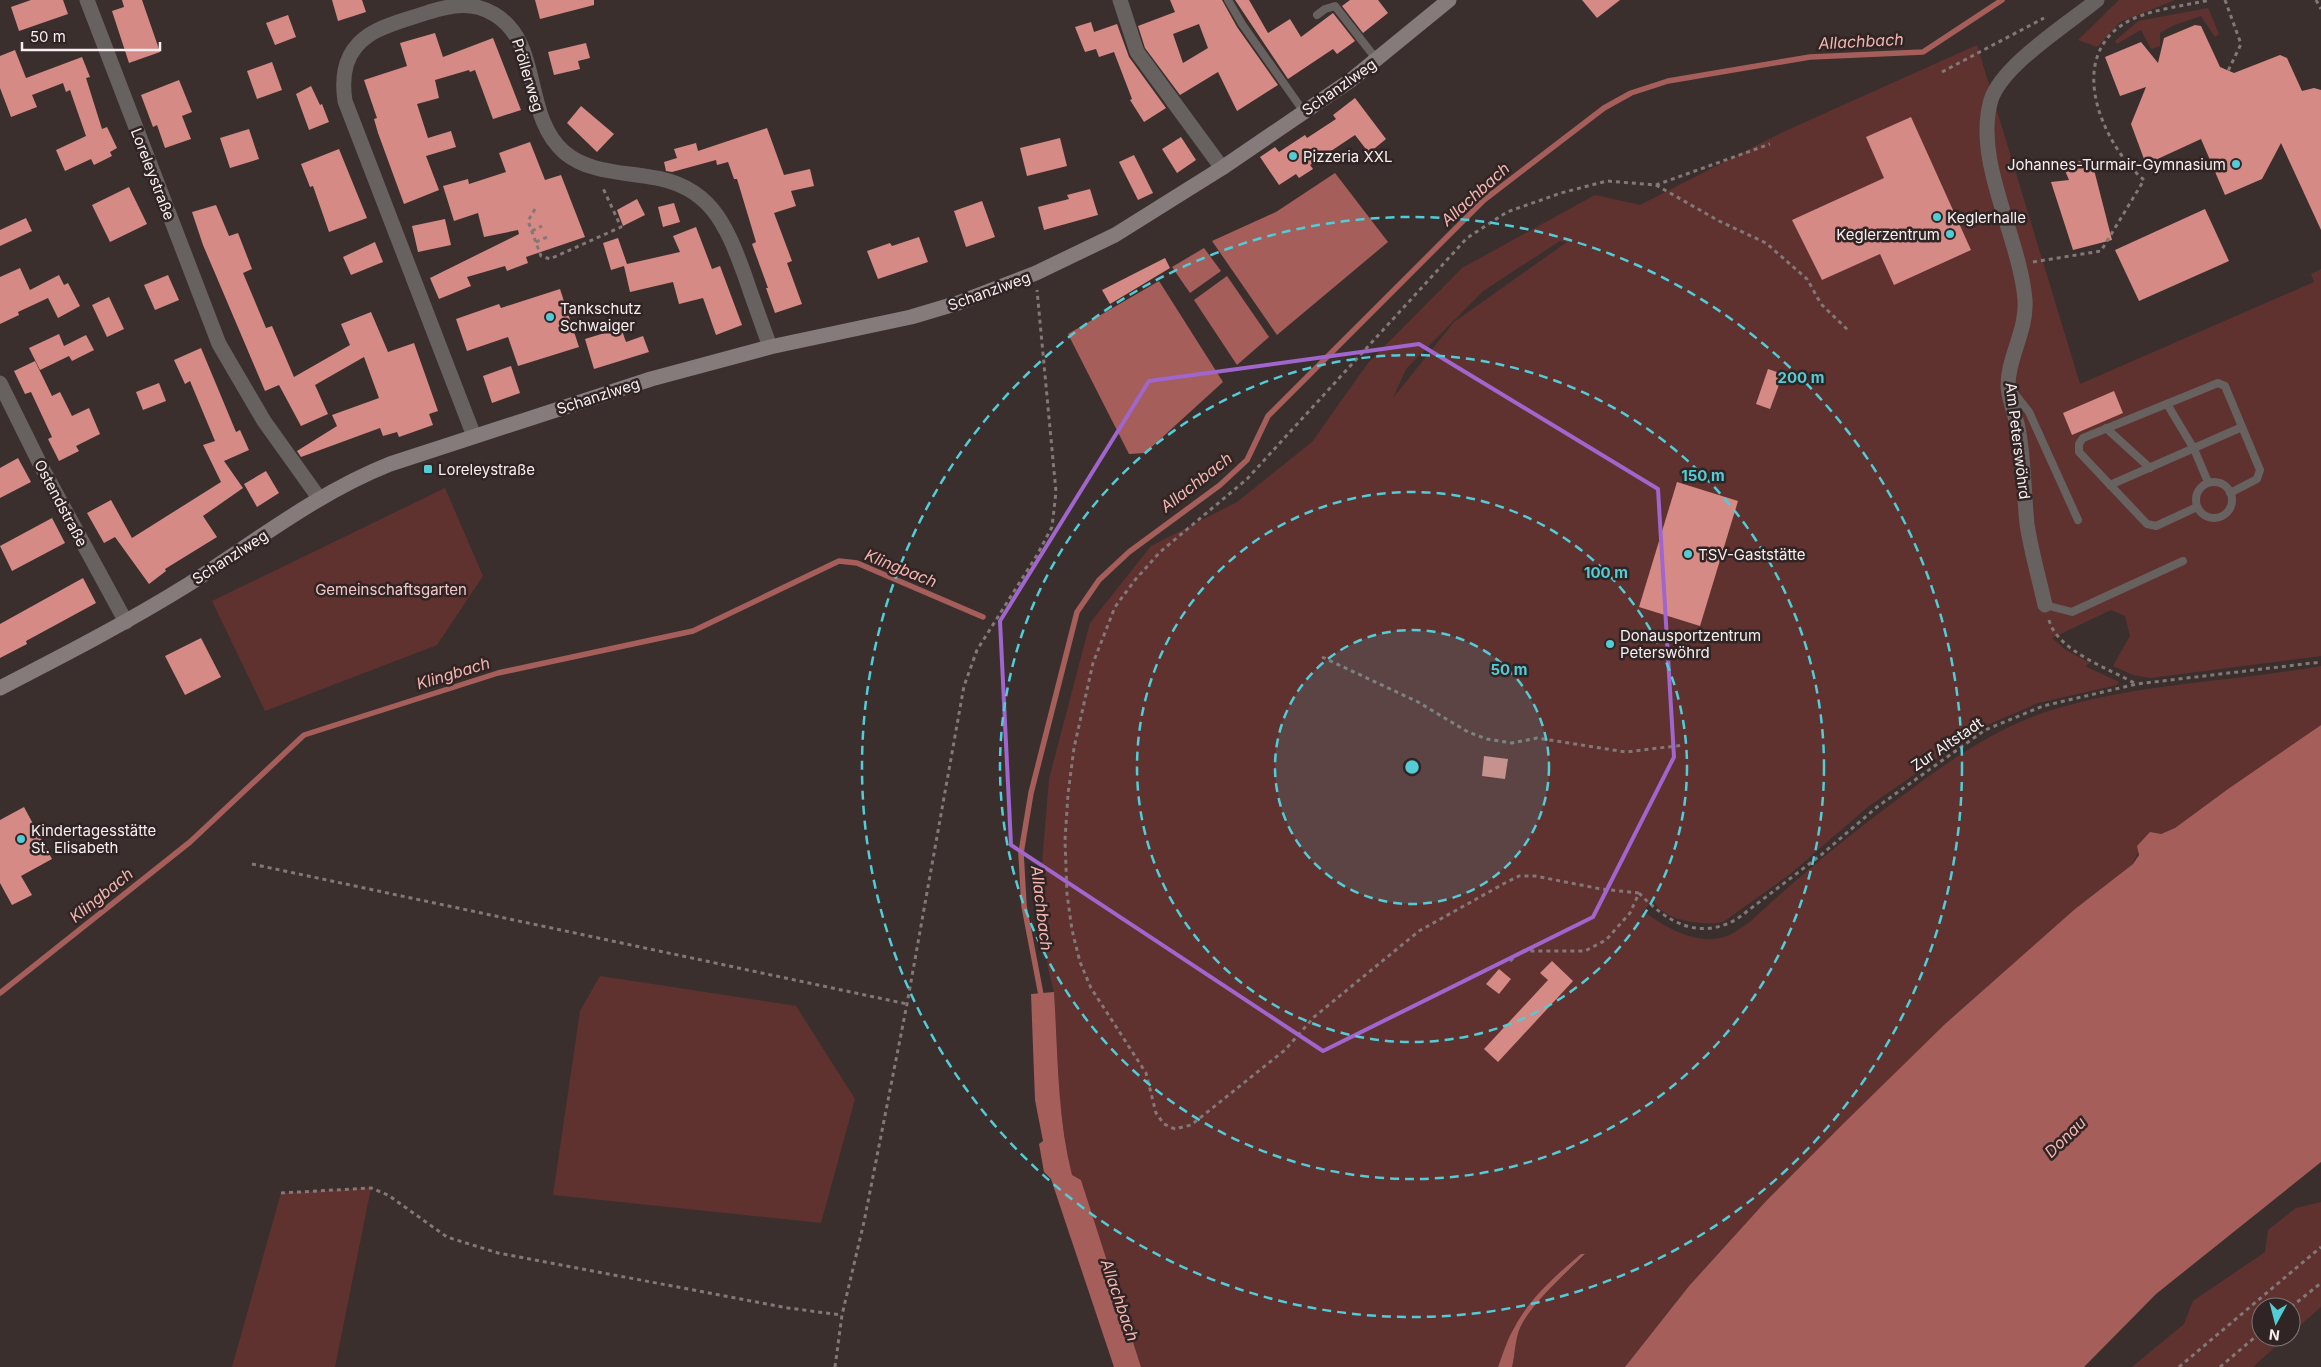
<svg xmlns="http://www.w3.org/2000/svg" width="2321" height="1367" viewBox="0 0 2321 1367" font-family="Inter,sans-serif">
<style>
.green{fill:#5f3230;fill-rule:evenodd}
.water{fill:#a65e5a}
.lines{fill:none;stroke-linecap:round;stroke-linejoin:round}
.stream{stroke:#a65e5a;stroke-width:5.5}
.building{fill:#d68a85;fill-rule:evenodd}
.path{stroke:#827877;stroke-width:3;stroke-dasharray:4 4;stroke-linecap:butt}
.lane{stroke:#676160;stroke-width:8}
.street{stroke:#676160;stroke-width:15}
.secondary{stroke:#857b7a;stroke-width:15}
.marked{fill:none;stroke:#a066cd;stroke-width:4;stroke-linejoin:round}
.ring{fill:none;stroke:#52ccd6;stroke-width:2.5;stroke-dasharray:9 6}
.poi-dot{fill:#52ccd6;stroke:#302524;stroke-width:2}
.labels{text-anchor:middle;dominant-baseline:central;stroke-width:5;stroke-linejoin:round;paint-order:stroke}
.street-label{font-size:15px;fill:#f7efef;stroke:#302524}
.poi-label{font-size:15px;fill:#f7efef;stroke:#302524;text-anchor:start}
.park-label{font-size:15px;fill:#f2c7c3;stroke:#302524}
.water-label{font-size:16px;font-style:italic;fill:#f4b5b0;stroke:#302524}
.centre{fill:#52ccd6;stroke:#302524;stroke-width:2.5}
.ring-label{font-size:15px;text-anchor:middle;font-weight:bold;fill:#52ccd6;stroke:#302524;stroke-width:5;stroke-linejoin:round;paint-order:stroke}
</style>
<rect width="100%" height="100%" fill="#3b2f2e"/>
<!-- green -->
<g class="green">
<path d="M2119,0H2175L2120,22L2097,47L2078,40Z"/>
<path d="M2208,8L2219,34L2215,37L2201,16L2174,25L2160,33V46L2151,49L2141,30L2117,44L2115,41L2138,21Z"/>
<path d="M1977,45L2080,384L2314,282L2311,274L2321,269V656L2150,678L2133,675L2113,666L2130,636L2125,616L2111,610L2052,638L2066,650L2090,663L2085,666L2119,682L2117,685L2038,703L1983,727L1869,806L1789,875L1723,922C1704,926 1662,921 1653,900L1641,914L1644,912C1667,928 1698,947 1727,936C1735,933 1742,927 1750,922C1798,877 1849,835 1902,796C1948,762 1996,727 2052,710C2140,683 2231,682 2321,666V725L2228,789L2175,828L2161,834L2139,850L2133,864L2075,909L1945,1024L1767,1200L1689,1286L1625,1367H1512C1515,1355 1515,1340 1520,1328C1530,1305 1566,1273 1585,1255L1581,1254L1513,1328L1498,1367H1141L1081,1180L1072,1175L1067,1152L1060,1104L1054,992L1048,968L1040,889L1049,779L1090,623L1151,546L1237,502L1312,442L1368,363L1462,268L1595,195L1640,205L1783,132ZM1560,241L1567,242L1454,322L1393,398L1406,369L1483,291Z"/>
<path d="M445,488L483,576L437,645L265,711L212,601Z"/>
<path d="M600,976L796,1006L855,1099L821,1223L553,1195L580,1011Z"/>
<path d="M371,1188L335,1367H232L281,1193Z"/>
<path d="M2321,1202V1307L2291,1333V1307H2261V1337H2286L2253,1367H2132L2184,1324L2193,1301L2265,1252L2268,1230L2296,1208Z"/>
</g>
<!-- water -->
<g class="water">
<path d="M1335,173L1388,242L1277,335L1212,241L1276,212Z"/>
<path d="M1204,248L1221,271L1190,293L1172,267Z"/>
<path d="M1227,276L1269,337L1237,365L1194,300Z"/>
<path d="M1159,281L1223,382L1145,453L1129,454L1068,334Z"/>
<path d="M2321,725V1162L2156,1294L2084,1367H1625L1689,1286L1767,1200L1845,1122L1945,1024L2075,909L2133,864L2139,855L2137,846L2150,832L2161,834L2175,828L2228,789Z"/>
<path d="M1054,992C1058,1053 1057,1115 1072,1175L1081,1180L1141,1367H1114L1051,1179L1044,1172L1039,1144L1043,1141L1035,1100L1031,994Z"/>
<path d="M1581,1254H1585C1566,1273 1530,1305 1520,1328C1515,1339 1515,1355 1512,1367H1498C1503,1354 1507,1340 1514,1328C1529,1299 1557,1274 1581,1254Z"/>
</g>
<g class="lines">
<!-- stream -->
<g class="stream">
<path d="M0,993L190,842L304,735L498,673L693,631L839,561L857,563L983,617"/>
<path d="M1042,1000L1024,906L1021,853L1031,793L1077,612L1099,580L1129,552L1220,485L1247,460L1268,416L1484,200L1604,108L1631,93L1668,81L1810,57L1923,52L2002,0"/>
</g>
</g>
<!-- building -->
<g class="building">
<path d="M31,0H63L68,14L19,31L11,7Z"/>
<path d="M122,0H142L160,52L129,63L112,11L124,7Z"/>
<path d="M332,0H362L366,12L338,21Z"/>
<path d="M535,0H594V5L540,19Z"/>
<path d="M1170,0H1222L1237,27L1278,85L1237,111L1218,72L1180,95L1145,48L1138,26L1175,12ZM1199,24L1208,48L1183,63L1173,34Z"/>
<path d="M1235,0H1249L1268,33L1290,19L1301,37L1333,13L1355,41L1337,54L1333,49L1288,79Z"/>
<path d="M1350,0H1378L1388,13L1363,33L1342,6Z"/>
<path d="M1582,0H1620L1597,18Z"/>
<path d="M288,15L296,37L275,45L266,23Z"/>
<path d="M1091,22L1094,32L1117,24L1129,57L1166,108L1144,122L1130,100L1132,99L1114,52L1099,57L1096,49L1085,52L1075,27Z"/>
<path d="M2195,25L2201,26L2220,67L2234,73L2280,55L2287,58L2302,91L2314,88L2321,90V230L2281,143L2262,179L2225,195L2201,139L2151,162L2144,159L2131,124L2146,87L2120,96L2105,57L2141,42L2158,63L2164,38Z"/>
<path d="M435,33L443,57L493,38L521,110L493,119L475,70L470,72L469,70L435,80L439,98L417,104L428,138L451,131L456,147L426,156L439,190L404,204L378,133L374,119L377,118L364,80L407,66L400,43Z"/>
<path d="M586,43L590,58L578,61L580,69L554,75L548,52Z"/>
<path d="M15,50L26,78L82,57L90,77L86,78L102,129L107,127L117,148L110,152L112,156L94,165L91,159L65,171L56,150L86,136L70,90L66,92L63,83L32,95L37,107L11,117L0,88V56Z"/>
<path d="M272,62L282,90L257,99L247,71Z"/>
<path d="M179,80L192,112L182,116L191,139L165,148L157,125L153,127L141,95Z"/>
<path d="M311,86L320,105L322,104L329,122L309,130L296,94Z"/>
<path d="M1355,98L1386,139L1369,153L1355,135L1310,165L1313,169L1299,178L1296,174L1279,185L1260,157L1275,147L1279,152L1305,135L1307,138L1336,119L1333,115Z"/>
<path d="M581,106L614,134L597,152L567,123Z"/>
<path d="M1911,117L1971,250L1894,285L1880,254L1822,280L1792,220L1884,178L1866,137Z"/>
<path d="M767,128L784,175L810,169L814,186L791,191L796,206L774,213L792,261L787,263L802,304L775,313L766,288H768L752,244L756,242L737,179H734L728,162L717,165L716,160L672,172L666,171L664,162L677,158L674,149L696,143L698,151Z"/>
<path d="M249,129L259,159L230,168L220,138Z"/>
<path d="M1181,137L1196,160L1177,173L1162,149Z"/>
<path d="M1060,138L1067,166L1027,176L1020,148Z"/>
<path d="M530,142L545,180L561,175L585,237L526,257L528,263L507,271L505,266L467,277L471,286L439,299L430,278L519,234L518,230L484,237L478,213L454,221L443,186L468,179L469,184L506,172L499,153Z"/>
<path d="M339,149L367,218L329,232L313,186L310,187L301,164Z"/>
<path d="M1134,155L1153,193L1138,200L1119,162Z"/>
<path d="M2091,158L2112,240L2073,250L2051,182L2069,180L2063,166Z"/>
<path d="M129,187L147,224L110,242L92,205Z"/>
<path d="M1090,189L1098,215L1044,230L1038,207L1069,199L1067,195Z"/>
<path d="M637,199L645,215L623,226L617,210Z"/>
<path d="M982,201L995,237L966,247L954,211Z"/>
<path d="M674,203L680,222L663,227L658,207Z"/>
<path d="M216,205L229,236L238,233L252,269L243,273L266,328L272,326L294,377L350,345L341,324L371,312L388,352L414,343L438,411L429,414L433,425L399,437L397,432L383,436L380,428L301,457L297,451L337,426L332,415L379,398L364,357L315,385L328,414L301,426L279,385L265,391L203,245L192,212Z"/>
<path d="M2205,209L2229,261L2139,301L2115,250Z"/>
<path d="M26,218L32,231L0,246V230Z"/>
<path d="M445,219L451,245L418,252L412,226Z"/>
<path d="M696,227L712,269L720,266L742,325L716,335L703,298L679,304L673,282L630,292L624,266L611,270L603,243L618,238L627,264L680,252L673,236Z"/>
<path d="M919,237L928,262L878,279L867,251L890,243L892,246Z"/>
<path d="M375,242L383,262L351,275L343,257Z"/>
<path d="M1165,258L1170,268L1110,304L1102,290Z"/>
<path d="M20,268L30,290L59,275L64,285L68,283L80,306L58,318L48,298L18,312L19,315L0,324V277Z"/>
<path d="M168,275L179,300L155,310L144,285Z"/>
<path d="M560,289L579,347L518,366L508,337L467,351L456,319L499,304L501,308Z"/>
<path d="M109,297L124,329L107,337L92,305Z"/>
<path d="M621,328L626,342L643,336L649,352L594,369L585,339Z"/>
<path d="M59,334L64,346L86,335L94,350L72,361L69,356L40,370L29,348Z"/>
<path d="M201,348L236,432L240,430L249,450L224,461L243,488L203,516L217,537L165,569L166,571L149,584L115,537L104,543L87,513L111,500L132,538L221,482L203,445L215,441L190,381L185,384L174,360Z"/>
<path d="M35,361L52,396L60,392L72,416L89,408L100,434L76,446L79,451L59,461L48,439L52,437L31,392L25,394L14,371Z"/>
<path d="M511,366L520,393L492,403L483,376Z"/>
<path d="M1768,369L1783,374L1770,409L1756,404Z"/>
<path d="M159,383L166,401L143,410L136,392Z"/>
<path d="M2114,391L2123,413L2072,435L2063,413Z"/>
<path d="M18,458L31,482L0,498V468Z"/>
<path d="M266,471L279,493L257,507L244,484Z"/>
<path d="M1677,482L1738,501L1700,626L1639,607Z"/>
<path d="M52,518L65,543L12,571L0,546Z"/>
<path d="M83,578L96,603L26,641L27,644L0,658V624Z"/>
<path d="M201,638L221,677L185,695L165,656Z"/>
<path d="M1484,756L1508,759L1505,779L1482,776Z"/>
<path d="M24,807L52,859L21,876L32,895L12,905L0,883V820Z"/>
<path d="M1552,961L1573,981L1498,1062L1484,1049L1548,980L1540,973Z"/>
<path d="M1499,969L1511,979L1499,994L1486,984Z"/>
</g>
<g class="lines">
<!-- path -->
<g class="path">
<path d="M2225,0L2241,44L2228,71"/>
<path d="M2316,0L2321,9"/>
<path d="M1942,72L2044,18"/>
<path d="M1656,185L1719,221L1766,243L1807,279L1821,304L1850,332"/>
<path d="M535,209L528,221L541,256L550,259L621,227L602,186"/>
<path d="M532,231L542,226"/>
<path d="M536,242L547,237"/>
<path d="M2033,262L2101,251L2144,180C2104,146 2066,62 2122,25C2143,10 2184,6 2210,0"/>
<path d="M2049,620C2057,651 2110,669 2136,684"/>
<path d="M1322,657L1418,702L1468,732L1487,739L1512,743L1537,738L1626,752L1684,745"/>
<path d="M252,864L907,1004"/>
<path d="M1639,893L1601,889L1535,876H1519L1505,883L1419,931L1314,1017L1285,1050L1191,1125L1175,1129L1164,1124L1156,1113L1146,1073L1091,988L1080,962L1072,930L1067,894L1065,840L1068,794L1074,748L1093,663L1115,607L1135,580L1160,552L1247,479L1467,238L1507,212L1561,193L1607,181L1656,185L1770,144"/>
<path d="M1639,893C1667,922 1698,941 1737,919L1821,855L1877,807L1985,730L2043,706L2137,684L2321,662"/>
<path d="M1510,961L1522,951H1585L1606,940L1630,913L1639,893"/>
<path d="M281,1193L371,1188L388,1195L447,1237L498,1253L788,1308L842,1315"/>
<path d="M2291,1307L2321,1283"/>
<path d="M835,1367L842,1315L864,1222L907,1004L964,686L977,650L1037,555L1052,527L1056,492L1037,290"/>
<path d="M2179,1367L2321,1247"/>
<path d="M2220,1367L2261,1332"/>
</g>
<!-- lane -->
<g class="lane">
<path d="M1228,0L1242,24L1304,112"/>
<path d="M1317,15L1325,9L1335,6L1377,60"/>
<path d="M2011,389L2029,412L2078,520"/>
<path d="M2167,404L2194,449L2208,482"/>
<path d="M2106,428L2150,468"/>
<circle cx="2214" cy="500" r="18"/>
<path d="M2110,485L2242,427"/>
<path d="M2197,507L2156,526L2147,524L2079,452V444L2083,438L2218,383L2225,386L2260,470L2257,479L2230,493"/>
<path d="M2045,605L2072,612L2183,561"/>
</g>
<!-- street -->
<g class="street">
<path d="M87,0L219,344L264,421L319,498"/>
<path d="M1120,0L1137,52L1222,168"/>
<path d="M0,383L41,466L126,622"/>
<path d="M474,436L345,101C341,75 345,51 369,35C386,24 409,19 429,12C452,5 472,1 494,14C543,43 522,115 564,152C587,172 621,172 650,177C710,185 726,224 745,276C753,300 762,324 770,347"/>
<path d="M2045,605C2039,578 2031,551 2027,524C2024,494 2024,463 2019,433C2017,417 2008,401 2008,385C2008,357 2027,331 2025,300C2020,237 1973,161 1991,100C2002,65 2068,24 2097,0"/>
</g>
<!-- secondary -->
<path class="secondary" d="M0,688C64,655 128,622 189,584C255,542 317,493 390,464L651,379L770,347L911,317L958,303L1036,273L1115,235L1222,168L1351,80L1449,0"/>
</g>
<!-- marked area -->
<path class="marked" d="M1419,344L1658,489L1674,757L1593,917L1323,1051L1011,845L1000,621L1149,381Z"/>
<!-- distance rings -->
<circle cx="1412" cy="767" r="137" fill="#52ccd6" fill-opacity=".12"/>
<g class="ring">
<circle cx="1412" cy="767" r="137"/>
<circle cx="1412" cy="767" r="275"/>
<circle cx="1412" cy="767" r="412"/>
<circle cx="1412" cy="767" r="550"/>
</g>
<!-- markers -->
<g class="poi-dot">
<circle cx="1293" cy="156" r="5"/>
<circle cx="2236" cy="164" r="5"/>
<circle cx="1937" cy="217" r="5"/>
<circle cx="1950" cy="234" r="5"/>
<circle cx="550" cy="317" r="5"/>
<rect x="423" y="464" width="10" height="10" rx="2.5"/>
<circle cx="1688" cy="554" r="5"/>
<circle cx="1610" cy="644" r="5"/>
<circle cx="21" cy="839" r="5"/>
</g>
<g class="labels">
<!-- street labels -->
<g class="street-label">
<text transform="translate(528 75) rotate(73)">Pröllerweg</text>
<text transform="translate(1339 87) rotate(-35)">Schanzlweg</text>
<text transform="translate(153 174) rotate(69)">Loreleystraße</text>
<text transform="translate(989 291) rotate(-20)">Schanzlweg</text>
<text transform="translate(598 396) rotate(-18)">Schanzlweg</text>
<text transform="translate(2018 441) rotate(83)">Am Peterswöhrd</text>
<text transform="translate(61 503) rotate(62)">Ostendstraße</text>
<text transform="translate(230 557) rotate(-33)">Schanzlweg</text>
<text transform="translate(1947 744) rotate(-34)">Zur Altstadt</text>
</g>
<!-- poi labels -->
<g class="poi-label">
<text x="1303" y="156">Pizzeria XXL</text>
<text x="2226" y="164" text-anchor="end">Johannes-Turmair-Gymnasium</text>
<text x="1947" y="217">Keglerhalle</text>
<text x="1940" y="234" text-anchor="end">Keglerzentrum</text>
<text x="560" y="308">Tankschutz<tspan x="560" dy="17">Schwaiger</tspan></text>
<text x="438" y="469">Loreleystraße</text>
<text x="1698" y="554">TSV-Gaststätte</text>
<text x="1620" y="635">Donausportzentrum<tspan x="1620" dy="17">Peterswöhrd</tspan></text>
<text x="31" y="830">Kindertagesstätte<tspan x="31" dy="17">St. Elisabeth</tspan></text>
</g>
<!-- park labels -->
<g class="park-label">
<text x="391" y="589">Gemeinschaftsgarten</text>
</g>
<!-- water labels -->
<g class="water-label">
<text transform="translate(1861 41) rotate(-3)">Allachbach</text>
<text transform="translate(1475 194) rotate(-42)">Allachbach</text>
<text transform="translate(1196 482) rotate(-38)">Allachbach</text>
<text transform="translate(901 568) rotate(22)">Klingbach</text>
<text transform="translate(453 673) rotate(-17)">Klingbach</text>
<text transform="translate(101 895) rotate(-39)">Klingbach</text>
<text transform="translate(1042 908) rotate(83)">Allachbach</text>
<text transform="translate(2065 1137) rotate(-44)">Donau</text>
<text transform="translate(1120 1300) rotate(71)">Allachbach</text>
</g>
</g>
<circle cx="1412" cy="767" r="8" class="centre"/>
<g class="ring-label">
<text x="1801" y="383">200 m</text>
<text x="1703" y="481">150 m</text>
<text x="1606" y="578">100 m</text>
<text x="1509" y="675">50 m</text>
</g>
<!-- north arrow -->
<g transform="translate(2276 1322) rotate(187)"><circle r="24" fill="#302524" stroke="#807675"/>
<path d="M0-4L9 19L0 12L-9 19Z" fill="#52ccd6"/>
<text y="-8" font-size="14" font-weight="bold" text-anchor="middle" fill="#f7efef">N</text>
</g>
<!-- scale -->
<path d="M22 42v8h138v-8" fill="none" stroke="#f7efef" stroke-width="2.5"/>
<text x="30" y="42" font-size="15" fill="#f7efef" stroke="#302524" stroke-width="4" paint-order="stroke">50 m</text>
</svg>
